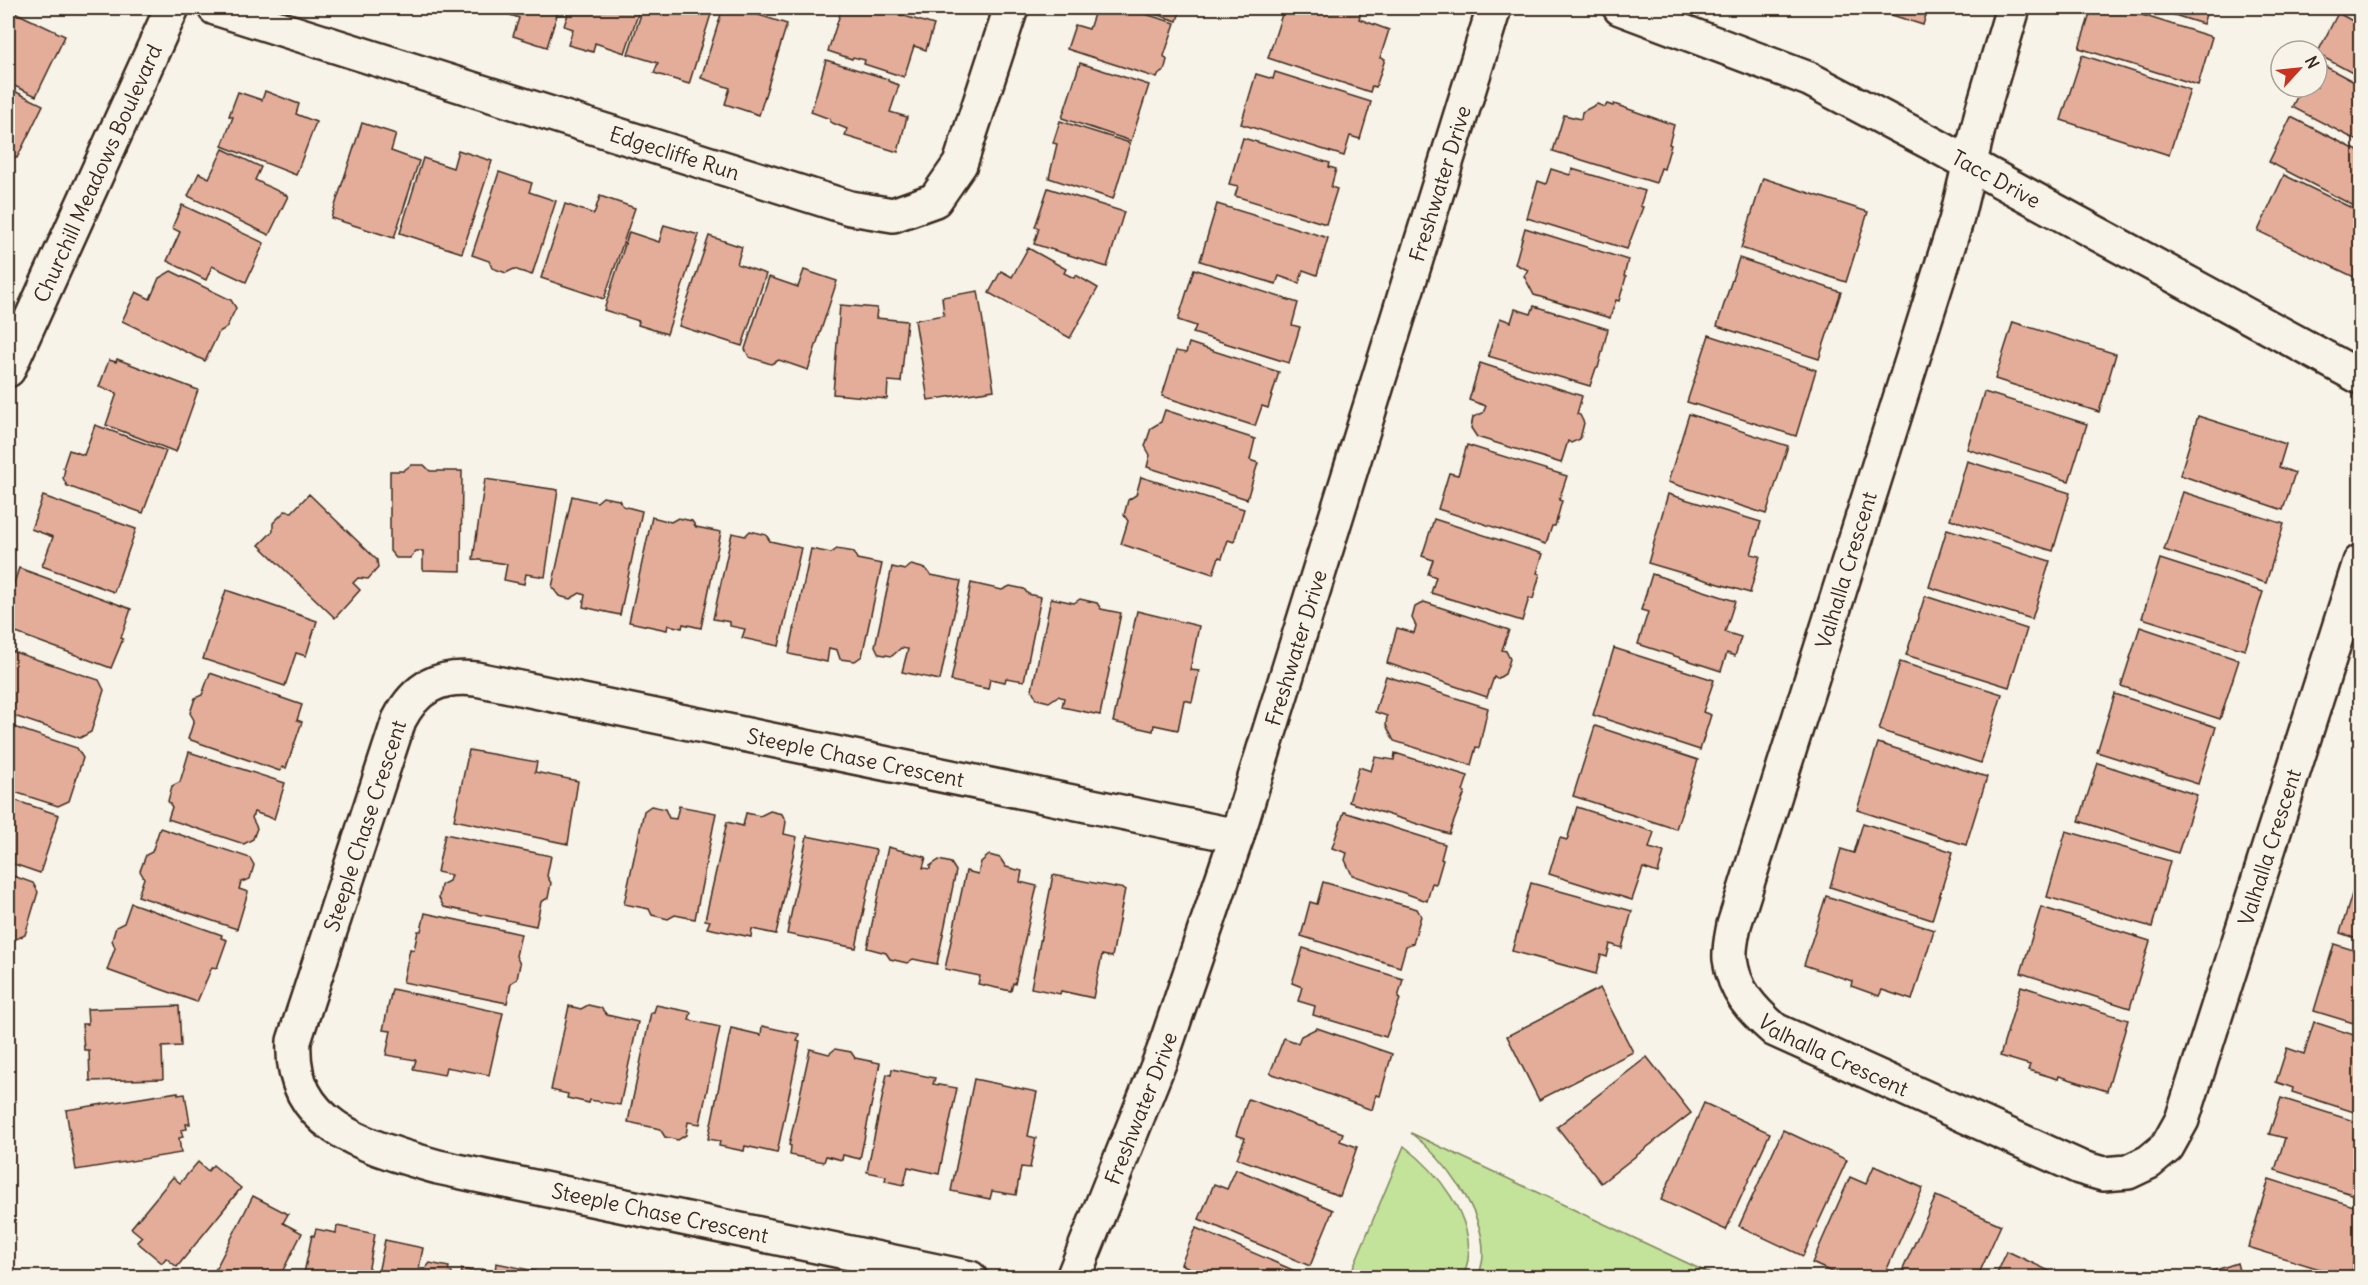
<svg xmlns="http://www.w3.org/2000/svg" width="2368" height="1285" viewBox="0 0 2368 1285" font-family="Delius,sans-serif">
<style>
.green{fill:#c3e29a;stroke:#7f865c;stroke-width:1.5}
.building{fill:#e4ad9a;stroke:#3b2a1e;stroke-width:1.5}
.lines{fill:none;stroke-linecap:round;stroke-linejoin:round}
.street-casing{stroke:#3b2a1e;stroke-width:38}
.secondary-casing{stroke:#3b2a1e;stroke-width:38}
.street{stroke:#f7f3e8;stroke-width:33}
.secondary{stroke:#f7f3e8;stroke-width:33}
.labels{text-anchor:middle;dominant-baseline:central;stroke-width:4.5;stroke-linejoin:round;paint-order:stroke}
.street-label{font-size:21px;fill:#3b2a1e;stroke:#f7f3e8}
</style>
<rect width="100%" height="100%" fill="#f7f3e8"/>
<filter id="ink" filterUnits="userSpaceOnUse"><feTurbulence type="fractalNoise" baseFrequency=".0167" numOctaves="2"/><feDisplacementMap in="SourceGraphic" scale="12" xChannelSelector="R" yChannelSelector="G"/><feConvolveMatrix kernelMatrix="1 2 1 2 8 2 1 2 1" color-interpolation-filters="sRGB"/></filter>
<g filter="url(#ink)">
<!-- green -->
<g class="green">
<path d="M1411,1133L1717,1277H1479C1480,1270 1483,1262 1483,1254C1484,1210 1444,1159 1411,1133Z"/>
<path d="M1404,1146C1437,1171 1474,1216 1468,1260C1467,1265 1465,1272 1463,1277H1349Z"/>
</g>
<!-- building -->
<g class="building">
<path d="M490,8H559L547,47L513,36L519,18Z"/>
<path d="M570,8H640L625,53L595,43L593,52L568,45L573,29L564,26Z"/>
<path d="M643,8H713L689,84L654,73L658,63L628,54Z"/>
<path d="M723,8H737L787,24L759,115L725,104L730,88L701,78Z"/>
<path d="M842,8H878L934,25L926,50L914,46L904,77L864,64L865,60L853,57L852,59L828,51Z"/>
<path d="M1096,8H1125L1175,23L1164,56L1167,60L1164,71L1159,74L1157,78L1067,49L1075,25L1089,29Z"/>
<path d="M1136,8H1181L1177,21Z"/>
<path d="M1284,8H1319L1331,11L1332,8H1347L1361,12L1359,19L1389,30L1380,58L1385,59L1376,87L1372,86L1370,92L1268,58Z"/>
<path d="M1870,8H1928L1923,25Z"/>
<path d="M2092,8H2120L2212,37L2198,85L2079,48Z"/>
<path d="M2152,8H2208L2203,24Z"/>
<path d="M8,9L65,36L36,96L8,83Z"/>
<path d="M2338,13L2360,25V77L2317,54Z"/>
<path d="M2082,55L2190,90L2169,155L2061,120Z"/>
<path d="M826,60L888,79V81L899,85L890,112L907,117L898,152L845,136L847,129L830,122V119L811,112Z"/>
<path d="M2317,62L2360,85V142L2292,107L2302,87H2317Z"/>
<path d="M1080,63L1149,85L1131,141L1062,118Z"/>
<path d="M1275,72L1371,102L1360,139L1350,136L1344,156L1241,124L1256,74L1273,79Z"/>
<path d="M8,88L43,105L17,158L8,153Z"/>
<path d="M265,91L299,104L296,114L316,122L296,175L222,146L233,117L229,116L238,92L262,100Z"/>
<path d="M1597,104L1605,107L1607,104L1613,106L1614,104L1674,125L1669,144L1671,145L1664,169L1661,168L1656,183L1553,151L1564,115L1581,119L1582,112Z"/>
<path d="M2291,117L2360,152V209L2269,162Z"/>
<path d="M1060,121L1130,143L1113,199L1049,178L1057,144L1053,143Z"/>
<path d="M362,123L396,134L391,151L419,161L394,238L331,218Z"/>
<path d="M1243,138L1330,163L1329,167L1336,169L1331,187L1337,189L1326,224L1235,196L1238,186L1229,184Z"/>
<path d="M223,149L261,167L255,180L288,196L269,235L188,196L199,173L209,178Z"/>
<path d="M458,150L492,161L462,253L400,233L423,158L453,168Z"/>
<path d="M1551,169L1570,175L1572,169L1645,191L1640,206L1643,207L1627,249L1527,218L1538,181L1546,184Z"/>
<path d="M499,172L532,183L529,192L556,201L532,275L514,269L506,273L492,268L489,261L472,255Z"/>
<path d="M2284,175L2360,212V263L2354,277L2258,231Z"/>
<path d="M1763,178L1868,212L1846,282L1741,248Z"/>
<path d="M1048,188L1124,212L1107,267L1034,244L1039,228L1035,227Z"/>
<path d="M600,196L635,208L604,299L541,278L565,204L594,214Z"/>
<path d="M1217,204L1328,238L1317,275L1303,270L1299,283L1279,276L1276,284L1200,261Z"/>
<path d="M182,205L264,243L246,282L212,266L206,280L167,261L180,232L172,228Z"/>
<path d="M664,225L699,235L667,334L638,325L639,321L604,310L629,232L659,242Z"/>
<path d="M1525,228L1628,260L1624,276L1626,277L1619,301L1616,300L1610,318L1534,295L1524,276L1528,270L1515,264Z"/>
<path d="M709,236L742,247L737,264L766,274L742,346L679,326Z"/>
<path d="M1028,248L1066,269L1064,273L1074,278L1076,275L1098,288L1070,338L989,293L1001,271L1012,277Z"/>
<path d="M1739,258L1841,292L1819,359L1717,326Z"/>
<path d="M1194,269L1298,303L1292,325L1300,327L1289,363L1193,333L1196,326L1178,320Z"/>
<path d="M804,270L837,281L808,370L779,360L771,364L749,357L745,349L769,277L798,287Z"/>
<path d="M171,271L231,300L236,308L226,328L219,332L205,361L122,321L136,292L150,299L159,278Z"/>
<path d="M978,291L994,390L928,400L915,320L944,315L942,297Z"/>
<path d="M840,305L877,308L876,318L907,321L901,382L888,381L887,399L833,394Z"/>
<path d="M1534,306L1608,329L1598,368H1596L1590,386L1488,356L1500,318L1511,322L1515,309L1531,314Z"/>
<path d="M2013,322L2116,354L2099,412L1995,379Z"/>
<path d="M1709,335L1816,370L1796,436L1687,402Z"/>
<path d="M1189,343L1279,372L1268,408L1262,406L1255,426L1162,396L1176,351L1186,353Z"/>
<path d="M117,359L198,390L176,452L106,425L117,393L99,387L109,360L116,362Z"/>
<path d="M1480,363L1582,396L1577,414L1580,415L1584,423L1580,439L1571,443L1568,441L1561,463L1477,437L1471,428L1473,417L1483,413L1486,406L1469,400Z"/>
<path d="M1984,392L2087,424L2069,481L1967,449Z"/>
<path d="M1165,410L1255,439L1250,460L1258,463L1247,499L1147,467L1150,455L1145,446L1151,428L1161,422Z"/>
<path d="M1689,414L1788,446L1766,514L1668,482Z"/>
<path d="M2198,416L2286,444L2279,467L2295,473L2283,510L2180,475Z"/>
<path d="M95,425L166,451L143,513L67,486L63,478L65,469L63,468L69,450L84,455Z"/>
<path d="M1467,445L1567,476L1559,500L1562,501L1555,526H1552L1546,544L1438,509L1449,473L1458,475Z"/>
<path d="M1967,461L2070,493L2053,551L1950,519Z"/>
<path d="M411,465H424L430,471H462L461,571L423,570V551H416L410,558H396L390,551V471H403Z"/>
<path d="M1141,477L1244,509L1234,542L1228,540L1222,558L1219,557L1213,574L1121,544L1128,521L1124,515L1128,500L1136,495Z"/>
<path d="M485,479L558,490L545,577L526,574L524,584L504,580L507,564L473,559Z"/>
<path d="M2183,492L2284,524L2266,583L2164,550Z"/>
<path d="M309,494L377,560L378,568L368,579L358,578L353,583L360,590L335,618L259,545L273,531V523L285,511L292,512Z"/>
<path d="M1668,494L1761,522L1751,554L1760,556L1750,593L1648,563Z"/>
<path d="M43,496L136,529L114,592L42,566L53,537L31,529Z"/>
<path d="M572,496L597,502L603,497L619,500L623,506L642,511L620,615L583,607L585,595L580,593L570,599L559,596L552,587Z"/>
<path d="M652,517L671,522L678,518L692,521L696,527L721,532L701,628L683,624L682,628L668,625L667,630L629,622Z"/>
<path d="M1434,519L1543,554L1537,573L1540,574L1533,599L1529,598L1522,621L1431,593L1436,577L1428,574L1433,560L1422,556Z"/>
<path d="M1947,529L2050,561L2032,619L1929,587Z"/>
<path d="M750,531L766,535L770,541L801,548L779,646L742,638L745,629L730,626V622L713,619L732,533L745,536Z"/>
<path d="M811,549L831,553L837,549L854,552L857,559L882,564L862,656L855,661L840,659L837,650L829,648L827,662L789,654Z"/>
<path d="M2160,559L2263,592L2245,650L2142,618Z"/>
<path d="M911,565L926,569L931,575L961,581L940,680L902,672L908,649L901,648L892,656L879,654L875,646L892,567L905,570Z"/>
<path d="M19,568L131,609L121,638L123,639L111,668L8,630V601Z"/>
<path d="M1652,574L1735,601L1725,632L1741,637L1735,656L1727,653L1721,671L1638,644L1648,612L1641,610Z"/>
<path d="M971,583L1002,590L1010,586L1024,589L1028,594L1041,597L1024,681L1006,678L1005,682L990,679L988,689L951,681Z"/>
<path d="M226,590L317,621L306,656L296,653L285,686L203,659Z"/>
<path d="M1925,596L2027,629L2009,687L1906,655Z"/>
<path d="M1051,598L1074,603L1080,599L1097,603L1101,609L1121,613L1100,715L1062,707L1064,698L1058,696L1049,702L1037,699L1032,690Z"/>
<path d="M1424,602L1509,630L1502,650L1506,651L1510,659L1505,674L1497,679L1494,677L1487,697L1387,663L1397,628L1414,633L1416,626L1412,618L1415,607Z"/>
<path d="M1137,611L1199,626L1190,670L1199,671L1192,702L1184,700L1178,730L1154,725L1153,731L1113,722Z"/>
<path d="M2140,627L2239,660L2220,719L2121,686Z"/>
<path d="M1614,648L1714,680L1703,712L1711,715L1700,750L1593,715Z"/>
<path d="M8,650L99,680L104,690L91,732L80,738L8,714Z"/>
<path d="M1900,662L2002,694L1981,763L1879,730Z"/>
<path d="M210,673L302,705L297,720L302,722L286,768L282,767L280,771L188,739L194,720L190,713L195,698L202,695Z"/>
<path d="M1386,676L1488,708L1479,748L1476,747L1471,765L1394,741L1386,725L1387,716L1375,712Z"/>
<path d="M2115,694L2216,727L2198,784L2097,752Z"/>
<path d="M8,725L77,748L83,758L69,801L58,806L8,790Z"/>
<path d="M1595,726L1698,760L1676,829L1573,796Z"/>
<path d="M1878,743L1987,777L1966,845L1857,810Z"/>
<path d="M469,750L537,762L535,772L578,781L568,844L454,820Z"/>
<path d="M189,752L285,783L274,819L254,812L252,818L257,828L253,839L244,844L168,819L172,807L168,801L172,786L180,782Z"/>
<path d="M1395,753L1468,776L1463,791L1465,792L1449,834L1349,802L1359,767L1371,771L1375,757L1394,760Z"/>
<path d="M2098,763L2197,795L2178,853L2079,821Z"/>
<path d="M8,798L59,815L40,873L8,862Z"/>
<path d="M651,806L665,809L669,818L676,819L679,806L716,813L695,919L675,915L668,919L652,915L649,909L624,904L644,811Z"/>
<path d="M1577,807L1654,832L1649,848L1664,852L1658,873L1643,868L1632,900L1549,874L1560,838L1567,840Z"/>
<path d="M770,811L782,814L786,822L784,834L797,837L776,934L752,929L751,937L707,928L710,921L705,920L727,822L743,826L746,813L760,816Z"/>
<path d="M1344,812L1445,844L1441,859L1443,860L1436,884L1432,883L1427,901L1352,875L1345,860L1347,853L1332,848Z"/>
<path d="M1863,823L1953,852L1932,920L1830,887L1841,849L1854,853Z"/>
<path d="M160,828L250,858L254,865L250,879L241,882L239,889L248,892L237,929L138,896L144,878L140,871L146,855L152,852Z"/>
<path d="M2066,831L2170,861L2152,927L2047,897Z"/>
<path d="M445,834L551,856L547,876L551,883L548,898L541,902L536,926L444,907L439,898L441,885L449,881L451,875L437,872Z"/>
<path d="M807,836L876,850L856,948L787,934Z"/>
<path d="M888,847L926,857L923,868L930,869V866L939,860L951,863L956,871L937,964L913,959L907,963L890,959L886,953L867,948Z"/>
<path d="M989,855L1000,858L1006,867L1022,871L1020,882L1037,886L1015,984L1013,983L1011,991L978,984L980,976L945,969L966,871L978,874L981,862Z"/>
<path d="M2360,868V940L2340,933Z"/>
<path d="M8,874L33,883L38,892L25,935L14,940L8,938Z"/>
<path d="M1053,875L1125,889L1112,957L1102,955L1093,998L1061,991L1060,994L1031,988Z"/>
<path d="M1323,882L1417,909L1421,916L1413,943L1406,946L1400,967L1301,936L1310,902L1317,904Z"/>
<path d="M1531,883L1632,911L1622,948L1610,944L1607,957L1601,955L1596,974L1512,951Z"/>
<path d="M1826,896L1934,930L1912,1000L1882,990L1879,996L1851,986L1852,981L1804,965Z"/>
<path d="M131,903L222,935L221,938L227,940L217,968L212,967L197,1002L107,970L115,948L112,940L116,927L124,923Z"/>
<path d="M2041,907L2150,941L2130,1008L2021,973Z"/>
<path d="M425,913L521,934L516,956L520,964L517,979L511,983L507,1003L403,982L410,949L414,950L418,931H421Z"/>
<path d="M2334,944L2360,952V1025L2314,1011Z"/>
<path d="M1303,948L1403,979L1398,998L1400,999L1386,1037L1313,1015L1315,1006L1298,1001L1302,987L1292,983Z"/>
<path d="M2021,986L2128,1020L2107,1091L2059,1076L2058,1079L2028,1070L2030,1065L2000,1056Z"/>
<path d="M1600,988L1633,1052L1539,1100L1507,1036Z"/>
<path d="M392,989L503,1013L489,1075L446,1067L444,1075L413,1069L416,1060L386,1055L391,1031L383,1030Z"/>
<path d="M588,1005L601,1008L607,1015L638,1022L620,1105L590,1100L589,1103L567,1098L568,1094L551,1090L569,1006L581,1009Z"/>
<path d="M656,1005L691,1012L689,1020L720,1027L700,1124L688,1122L686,1135L678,1140L665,1137L660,1129L628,1122L651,1012H654Z"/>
<path d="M179,1006L181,1046L162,1047L163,1079L90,1081L89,1050H84L82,1024H88L87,1009Z"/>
<path d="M2314,1022L2360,1037V1114L2292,1092L2293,1088L2276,1082L2287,1048L2304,1054Z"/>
<path d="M762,1026L799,1034L797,1041L800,1042L777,1153L745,1146L744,1151L719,1146L720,1141L708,1139L731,1028L761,1035Z"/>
<path d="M1317,1028L1392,1054L1380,1096L1376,1095L1372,1110L1270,1073L1284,1038L1298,1043L1301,1036Z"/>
<path d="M810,1049L829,1054L835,1049L851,1052L855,1058L880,1063L860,1159L843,1155L842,1160L826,1156L824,1162L790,1155L791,1146L789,1145Z"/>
<path d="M1647,1057L1691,1113L1601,1183L1557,1127Z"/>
<path d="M892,1069L935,1078L933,1084L957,1088L939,1174L908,1167L904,1185L885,1181L886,1176L867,1172L887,1074L891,1075Z"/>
<path d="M974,1079L1037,1092L1028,1136L1036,1138L1030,1168L1021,1167L1016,1195L992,1191L990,1199L951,1191Z"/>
<path d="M178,1092V1095L185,1094L190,1124H186L187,1129L181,1130L183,1137L179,1138L181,1153L76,1170L66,1110Z"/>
<path d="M2281,1098L2360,1123V1187L2358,1196L2275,1170L2285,1138L2269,1134Z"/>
<path d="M1248,1099L1343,1133L1340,1141L1357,1147L1340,1196L1237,1158L1245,1138L1236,1135Z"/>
<path d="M1704,1103L1770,1133L1726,1230L1661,1200Z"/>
<path d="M1783,1130L1847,1160L1803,1256L1739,1226Z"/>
<path d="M198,1162L208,1171L213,1165L241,1188L177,1267L166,1258L162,1263L137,1242L142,1237L131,1228L173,1177L180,1183Z"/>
<path d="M1874,1166L1923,1188L1883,1278H1845L1812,1263L1850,1177L1866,1184Z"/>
<path d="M1236,1169L1333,1210L1310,1266L1199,1219L1214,1184L1227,1189Z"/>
<path d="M2269,1179L2360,1208V1239L2349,1278L2248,1247Z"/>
<path d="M253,1196L288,1214L283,1223L302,1233L279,1278H211Z"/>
<path d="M1936,1196L2001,1225L1977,1278H1899Z"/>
<path d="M337,1226L375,1234L367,1278H303L312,1235L314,1236L316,1229L336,1233Z"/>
<path d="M1196,1228L1302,1274L1301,1278H1191L1194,1270L1181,1264Z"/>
<path d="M385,1240L423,1248L419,1268L425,1269L430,1263L449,1267L448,1271L452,1272L451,1278H377Z"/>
<path d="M2007,1251L2064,1278H1995Z"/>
<path d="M496,1263L535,1271L534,1278H461L462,1269L480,1273L481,1269L495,1272Z"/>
<path d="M2237,1263L2241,1278H2192Z"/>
</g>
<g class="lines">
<!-- street casing -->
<g class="street-casing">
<g id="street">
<path id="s1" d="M215,8L850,208L893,215L935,200L960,164L1011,8"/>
<path id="s2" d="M2013,8L1982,112L1956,221L1734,925C1732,936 1729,948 1730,959C1734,991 1752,1010 1775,1030L2079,1167L2103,1174L2128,1172L2149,1162L2167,1147L2182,1120L2360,562"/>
<path id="s3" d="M970,1278L438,1167C369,1147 289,1128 294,1041L399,720C416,687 439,675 476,679L1237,836"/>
<path id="s4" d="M1073,1278L1163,1053L1237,836L1494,8"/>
</g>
</g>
<!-- secondary casing -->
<g class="secondary-casing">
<g id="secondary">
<path id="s5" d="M1620,8L1809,79L1933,144L2360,377"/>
<path id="s6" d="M8,370L172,8"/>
</g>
</g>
<!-- street -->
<use href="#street" class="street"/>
<!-- secondary -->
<use href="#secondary" class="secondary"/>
</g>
</g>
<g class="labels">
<!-- street labels -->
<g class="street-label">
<text stroke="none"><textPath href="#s1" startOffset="482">Edgecliffe Run</textPath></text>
<text stroke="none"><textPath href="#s6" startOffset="216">Churchill Meadows Boulevard</textPath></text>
<text stroke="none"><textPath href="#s5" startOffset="414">Tacc Drive</textPath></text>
<text stroke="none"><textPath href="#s4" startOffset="1155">Freshwater Drive</textPath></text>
<text transform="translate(1846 570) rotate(-73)">Valhalla Crescent</text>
<text stroke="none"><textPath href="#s4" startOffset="669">Freshwater Drive</textPath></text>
<text stroke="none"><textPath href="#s3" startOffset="1574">Steeple Chase Crescent</textPath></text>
<text stroke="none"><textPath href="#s3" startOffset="981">Steeple Chase Crescent</textPath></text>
<text stroke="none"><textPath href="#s2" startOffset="1827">Valhalla Crescent</textPath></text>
<text stroke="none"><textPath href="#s2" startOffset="1143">Valhalla Crescent</textPath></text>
<text stroke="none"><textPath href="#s4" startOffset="183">Freshwater Drive</textPath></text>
<text transform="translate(660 1213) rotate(12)">Steeple Chase Crescent</text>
</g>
</g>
<!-- margin -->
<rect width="2368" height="1285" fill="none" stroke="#f7f3e8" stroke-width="30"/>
<rect x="15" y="15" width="2338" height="1255" fill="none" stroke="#3b2a1e" stroke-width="2" filter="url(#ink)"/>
<!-- north arrow -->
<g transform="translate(2299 69) rotate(63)"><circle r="28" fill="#f7f3e8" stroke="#aca397" stroke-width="1.5"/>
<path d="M0-4.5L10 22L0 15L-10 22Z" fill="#c8321e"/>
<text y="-9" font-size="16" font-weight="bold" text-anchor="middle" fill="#3b2a1e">N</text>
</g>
</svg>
